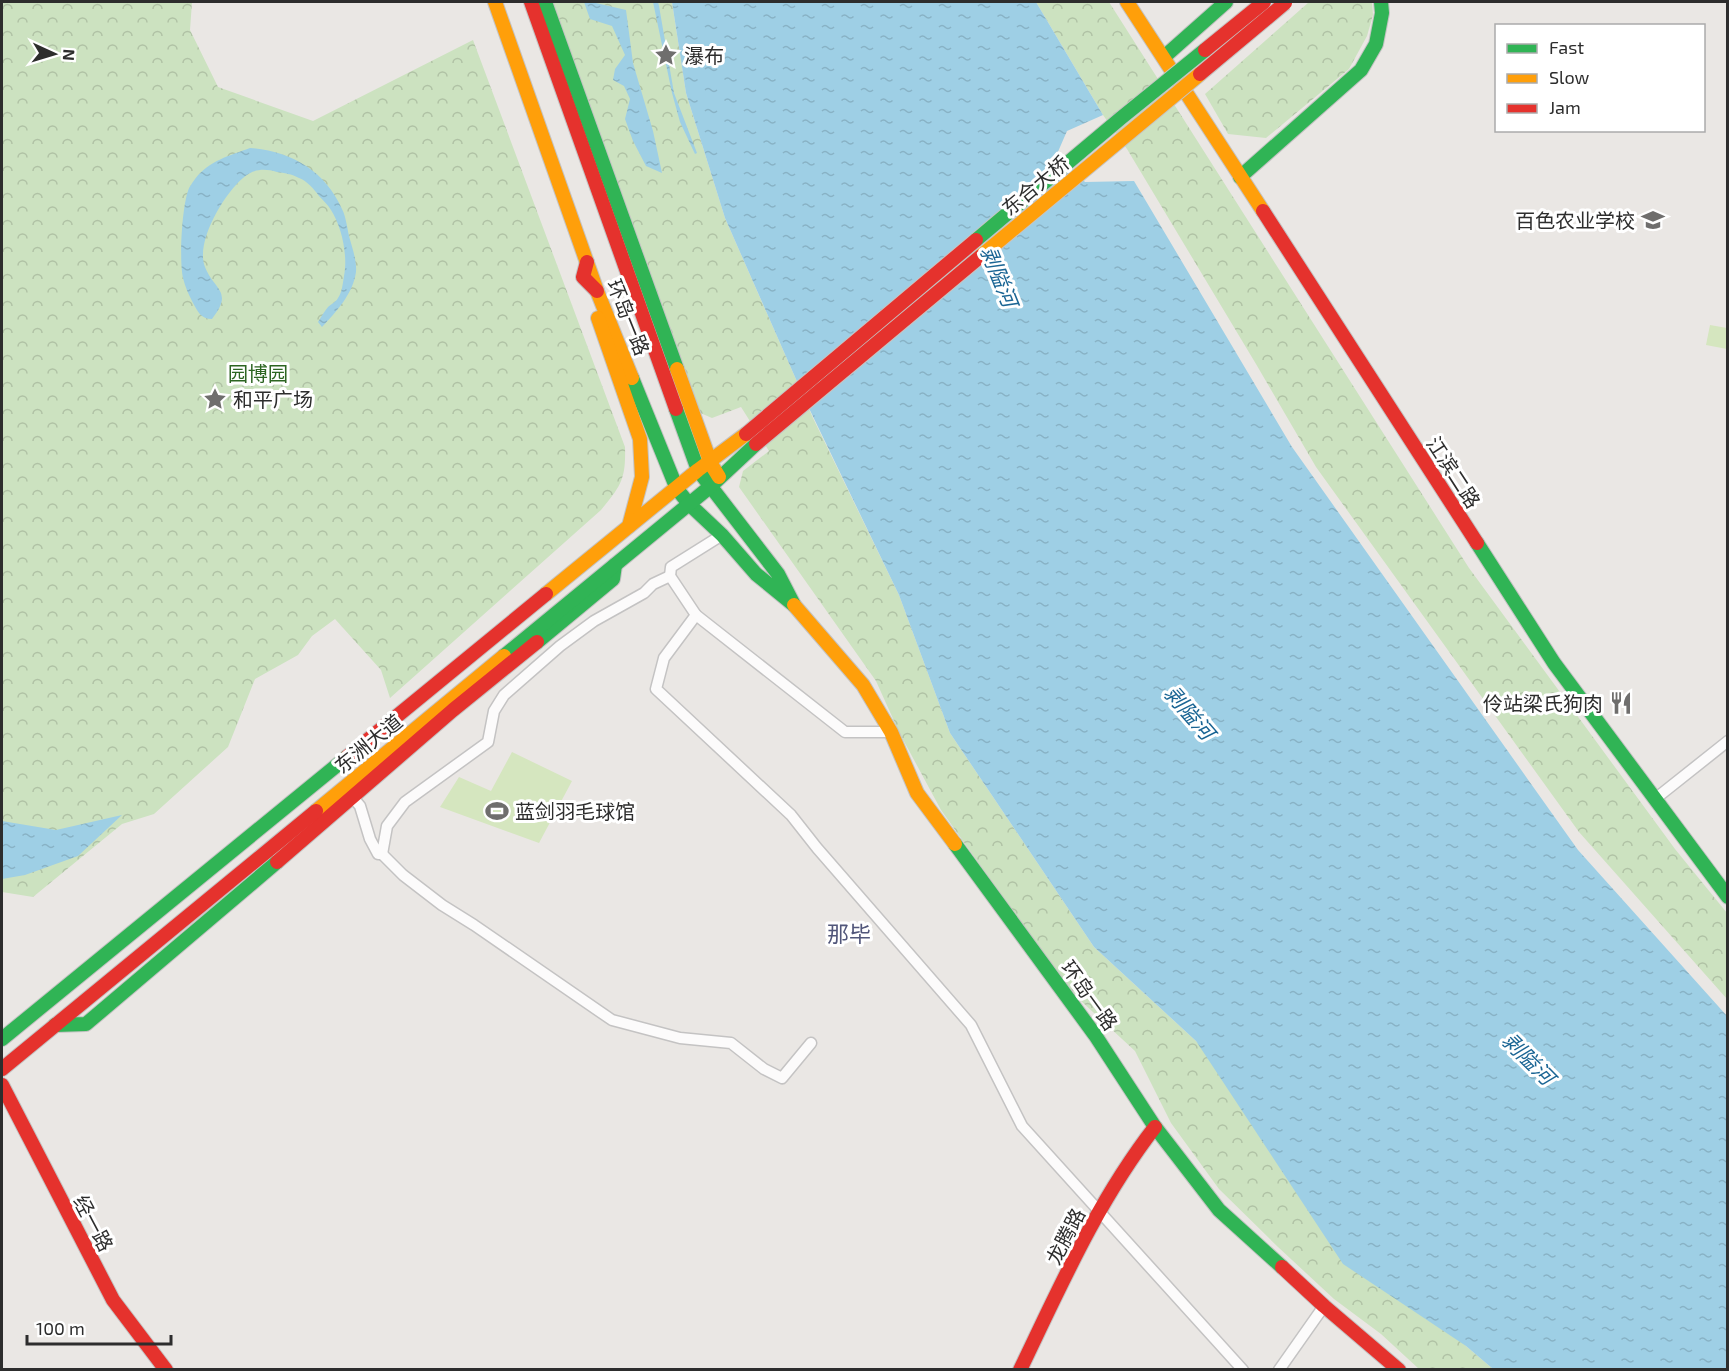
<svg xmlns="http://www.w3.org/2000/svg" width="1729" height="1371" viewBox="0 0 1729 1371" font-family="'Exo 2','Noto Sans SC',sans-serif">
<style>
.forest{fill:url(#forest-crowns)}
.pitch{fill:#d5e6bf}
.water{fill:url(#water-ripples)}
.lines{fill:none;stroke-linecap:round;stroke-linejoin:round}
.street-casing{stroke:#c4c3c3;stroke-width:13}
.fast-casing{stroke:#c4c3c3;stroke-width:16}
.slow-casing{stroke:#c4c3c3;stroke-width:16}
.jam-casing{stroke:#c4c3c3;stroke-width:16}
.street{stroke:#fcfbfb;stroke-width:10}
.fast{stroke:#30b455;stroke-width:14}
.slow{stroke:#ff9f0a;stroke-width:14}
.jam{stroke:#e5322d;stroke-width:14}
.fast-bridge-casing{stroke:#c6c4c3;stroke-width:16;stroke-linecap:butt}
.slow-bridge-casing{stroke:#c6c4c3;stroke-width:16;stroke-linecap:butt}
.jam-bridge-casing{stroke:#c6c4c3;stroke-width:16;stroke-linecap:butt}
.fast-bridge{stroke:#30b455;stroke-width:14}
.slow-bridge{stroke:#ff9f0a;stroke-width:14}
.jam-bridge{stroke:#e5322d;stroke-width:14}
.labels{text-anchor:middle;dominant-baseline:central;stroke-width:6;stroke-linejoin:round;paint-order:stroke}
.poi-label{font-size:20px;fill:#2d2d2d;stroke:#fff;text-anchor:start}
.street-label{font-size:20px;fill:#2d2d2d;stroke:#fff}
.park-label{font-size:20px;fill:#2d6522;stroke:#fff}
.water-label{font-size:21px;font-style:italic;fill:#1a6594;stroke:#fff}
.quarter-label{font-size:22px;fill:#51567a;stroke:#fff}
</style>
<defs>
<pattern id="forest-crowns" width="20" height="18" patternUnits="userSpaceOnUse" patternTransform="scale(1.5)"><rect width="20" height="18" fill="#cce2c0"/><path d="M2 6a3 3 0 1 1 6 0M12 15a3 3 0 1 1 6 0" fill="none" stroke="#b0c2a5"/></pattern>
<pattern id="water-ripples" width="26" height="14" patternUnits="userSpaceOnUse" patternTransform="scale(1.5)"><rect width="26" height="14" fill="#9ecfe5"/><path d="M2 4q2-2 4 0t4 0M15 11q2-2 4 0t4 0" fill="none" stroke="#88b2c5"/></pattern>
</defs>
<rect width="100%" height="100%" fill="#eae7e4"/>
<!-- forest -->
<g class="forest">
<path d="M2,2H192L190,30L218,87L313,121L473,40L625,447C626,479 621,486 601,510L390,698L381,670L335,619L312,636L298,655L255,679L228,747L154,814L122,824L33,897L2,892Z"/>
<path d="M551,2H672L686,93L725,218L813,418L899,595L950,733L1094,947L1196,1041L1466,1346L1493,1369H1419L1381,1334L1334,1299L1278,1247L1219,1189L1171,1123L1135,1051L1080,1000L1047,959L941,810L899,732L876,681L739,487L743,471L769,451L741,407L712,418L698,412Z"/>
<path d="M1036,2H1109L1469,568L1675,849L1727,913V999L1579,832L1316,467L1256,364L1127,149L1103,115Z"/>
<path d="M1309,2H1372L1373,15L1367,36L1349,69L1266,138L1228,134L1205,94Z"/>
</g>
<!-- pitch -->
<g class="pitch">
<path d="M1710,325L1727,328V349L1706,345Z"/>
<path d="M512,752L572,781L539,843L440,807L459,777L491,791Z"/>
</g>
<!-- water -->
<g class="water">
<path d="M584,2H595L596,3L626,10L633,63L653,131L662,173L646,166L633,141L625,119L630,99L624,86L613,80L615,69L625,55L612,26L590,19Z"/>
<path d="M653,2H658L659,6L674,93L697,153L695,154L680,122L672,93Z"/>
<path d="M672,2H1036L1103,115L1067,131L1057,154L1085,182L1134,181L1292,447L1578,850L1727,1016V1369H1493L1466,1346L1343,1264L1196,1041L1094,947L950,733L899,595L806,402L725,218L686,93Z"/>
<path d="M250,148C291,151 325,171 342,209C346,217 347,227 349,236C352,247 357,261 356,272C353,294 336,312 322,327L318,322C321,317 324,312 328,307C331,304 336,302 338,298C342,293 343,282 344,276C348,256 342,227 331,210C328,205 323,200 319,196C314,189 307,181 299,178C292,174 284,173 277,172C264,168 253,169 243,178C224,194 195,242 205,267C214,290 234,291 212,319C201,319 198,312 193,303C189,295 185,287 183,278C179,260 182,208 188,191C189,187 193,182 195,179C210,160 229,156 250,148Z"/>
<path d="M122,815L78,856L25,875L2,879V821L56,830Z"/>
</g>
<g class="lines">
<!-- street casing -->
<g class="street-casing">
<g id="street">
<path d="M722,535L671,567L670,576L696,615L664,658L656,689L791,815L817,848L971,1025L1022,1126L1243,1370"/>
<path d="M696,615L845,732H891"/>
<path d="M349,793L360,806L370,839L378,854H382L387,826L405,802L488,742L494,711L504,695L560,646L594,621L644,593L653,584L670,576"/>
<path d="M1655,799L1728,741"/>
<path d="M382,854L403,875L442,905L474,925L612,1020L680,1038L731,1043L764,1069L782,1078L811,1043"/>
<path d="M1279,1370L1324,1306"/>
</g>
</g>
<!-- fast casing -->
<g class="fast-casing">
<g id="fast">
<path d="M545,2L677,369"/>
<path d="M1164,57L1226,2"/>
<path d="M1240,177L1361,70L1376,44L1382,13L1381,2"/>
<path d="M632,378L677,489L689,504L722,535L756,574L794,605L778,574L698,470L676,409"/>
<path d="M1477,543L1554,663L1728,897"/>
<path d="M537,642L613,579L615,565"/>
<path d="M504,656L711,486L756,444"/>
<path d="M955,844L1095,1035L1155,1127L1219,1210L1282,1267"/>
<path d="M55,1025L86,1024L277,862"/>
<path d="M2,1039L347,757"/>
</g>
</g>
<!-- slow casing -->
<g class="slow-casing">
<g id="slow">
<path d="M495,2L597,291L632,378"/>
<path d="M1127,2L1263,211"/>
<path d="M598,318L640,439L642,477L629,526"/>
<path d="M677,369L711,464L719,477"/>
<path d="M546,594L698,470L746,434"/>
<path d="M794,605L863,685L891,732L917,793L955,844"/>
<path d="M316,811L504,656"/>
</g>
</g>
<!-- jam casing -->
<g class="jam-casing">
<g id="jam">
<path d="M531,2L676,409"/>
<path d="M1263,211L1477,543"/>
<path d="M587,262L583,277L597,291"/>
<path d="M347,757L546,594"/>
<path d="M277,862L453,710L537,642"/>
<path d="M2,1069L316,811"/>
<path d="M2,1085L113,1300L166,1370"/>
<path d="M1282,1267L1324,1306L1399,1370"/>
<path d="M1020,1370C1060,1287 1098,1200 1155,1127"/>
</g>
</g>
<!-- street -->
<use href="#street" class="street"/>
<!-- fast -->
<use href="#fast" class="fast"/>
<!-- slow -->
<use href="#slow" class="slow"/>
<!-- jam -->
<use href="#jam" class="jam"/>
<!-- fast-bridge casing -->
<g class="fast-bridge-casing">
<path id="fast-bridge" d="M976,240L1121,118L1205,50"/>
</g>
<!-- slow-bridge casing -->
<g class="slow-bridge-casing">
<path id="slow-bridge" d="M981,256L1200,74"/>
</g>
<!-- jam-bridge casing -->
<g class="jam-bridge-casing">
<g id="jam-bridge">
<path d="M1205,50L1264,2"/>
<path d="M1200,74L1285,3"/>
<path d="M746,434L976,240"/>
<path d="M756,444L981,256"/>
</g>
</g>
<!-- fast-bridge -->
<use href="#fast-bridge" class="fast-bridge"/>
<!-- slow-bridge -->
<use href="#slow-bridge" class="slow-bridge"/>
<!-- jam-bridge -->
<use href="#jam-bridge" class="jam-bridge"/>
</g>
<!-- icons -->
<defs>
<g id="sight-bare" transform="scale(1.8)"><path d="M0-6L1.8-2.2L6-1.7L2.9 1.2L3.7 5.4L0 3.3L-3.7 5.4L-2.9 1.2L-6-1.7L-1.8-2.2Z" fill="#6f6e6d" stroke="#fff" stroke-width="2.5" paint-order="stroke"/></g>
<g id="school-bare" transform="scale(1.8)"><path d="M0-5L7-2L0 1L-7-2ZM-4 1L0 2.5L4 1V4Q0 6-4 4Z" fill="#6f6e6d" stroke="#fff" stroke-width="2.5" paint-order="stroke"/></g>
<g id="restaurant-bare" transform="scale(1.8)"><path d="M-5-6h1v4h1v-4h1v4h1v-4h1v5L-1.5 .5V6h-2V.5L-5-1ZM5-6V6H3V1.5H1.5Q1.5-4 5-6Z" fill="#6f6e6d" stroke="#fff" stroke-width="2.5" paint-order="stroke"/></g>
<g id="stadium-bare" transform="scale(1.8)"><path d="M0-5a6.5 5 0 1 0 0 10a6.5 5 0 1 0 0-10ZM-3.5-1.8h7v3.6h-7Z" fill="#6f6e6d" stroke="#fff" stroke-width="2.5" paint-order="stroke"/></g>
</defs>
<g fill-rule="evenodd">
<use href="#sight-bare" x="666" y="55"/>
<use href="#school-bare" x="1653" y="220"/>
<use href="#sight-bare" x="215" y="399"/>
<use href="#restaurant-bare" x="1621" y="703"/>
<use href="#stadium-bare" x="497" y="811"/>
</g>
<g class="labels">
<!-- poi labels -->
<g class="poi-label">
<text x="684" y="55">瀑布</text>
<text x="1635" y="220" text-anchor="end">百色农业学校</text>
<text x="233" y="399">和平广场</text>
<text x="1603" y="703" text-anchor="end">伶站梁氏狗肉</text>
<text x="515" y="811">蓝剑羽毛球馆</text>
</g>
<!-- street labels -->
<g class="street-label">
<text transform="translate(1035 185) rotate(-40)">东合大桥</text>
<text transform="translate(629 317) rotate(68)">环岛一路</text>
<text transform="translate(1454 472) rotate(57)">江滨二路</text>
<text transform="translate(368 743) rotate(-39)">东洲大道</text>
<text transform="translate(1090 995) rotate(54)">环岛一路</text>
<text transform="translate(94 1223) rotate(62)">经一路</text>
<text transform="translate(1065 1236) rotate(-63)">龙腾路</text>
</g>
<!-- park labels -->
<g class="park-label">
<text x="258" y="373">园博园</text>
</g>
<!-- water labels -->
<g class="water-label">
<text transform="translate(1000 276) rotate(68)">剥隘河</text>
<text transform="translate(1190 712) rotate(49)">剥隘河</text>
<text transform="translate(1529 1058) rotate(45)">剥隘河</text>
</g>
<!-- quarter labels -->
<g class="quarter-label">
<text x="849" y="933">那毕</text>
</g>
</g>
<!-- border -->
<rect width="1729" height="1371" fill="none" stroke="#2d2d2d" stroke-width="6"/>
<!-- legend -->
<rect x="1495" y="24" width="210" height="108" fill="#ffffff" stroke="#ababab" stroke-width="1.5"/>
<rect x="1507" y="44" width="30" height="9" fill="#30b455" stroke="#ababab" stroke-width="1.5"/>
<text x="1549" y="54" font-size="18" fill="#2d2d2d">Fast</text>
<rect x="1507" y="74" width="30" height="9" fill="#ff9f0a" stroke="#ababab" stroke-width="1.5"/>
<text x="1549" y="84" font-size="18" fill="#2d2d2d">Slow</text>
<rect x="1507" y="104" width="30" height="9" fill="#e5322d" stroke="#ababab" stroke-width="1.5"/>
<text x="1549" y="114" font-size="18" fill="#2d2d2d">Jam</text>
<!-- north arrow -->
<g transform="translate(54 54) rotate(94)" stroke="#ffffff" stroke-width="4.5" paint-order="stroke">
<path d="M0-4.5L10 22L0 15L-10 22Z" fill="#2d2d2d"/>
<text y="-9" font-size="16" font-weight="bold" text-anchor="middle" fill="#2d2d2d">N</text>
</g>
<!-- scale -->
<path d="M27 1335v9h144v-9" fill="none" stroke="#2d2d2d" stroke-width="3"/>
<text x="36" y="1335" font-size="18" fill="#2d2d2d" stroke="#ffffff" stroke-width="4.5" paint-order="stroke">100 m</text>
</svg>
